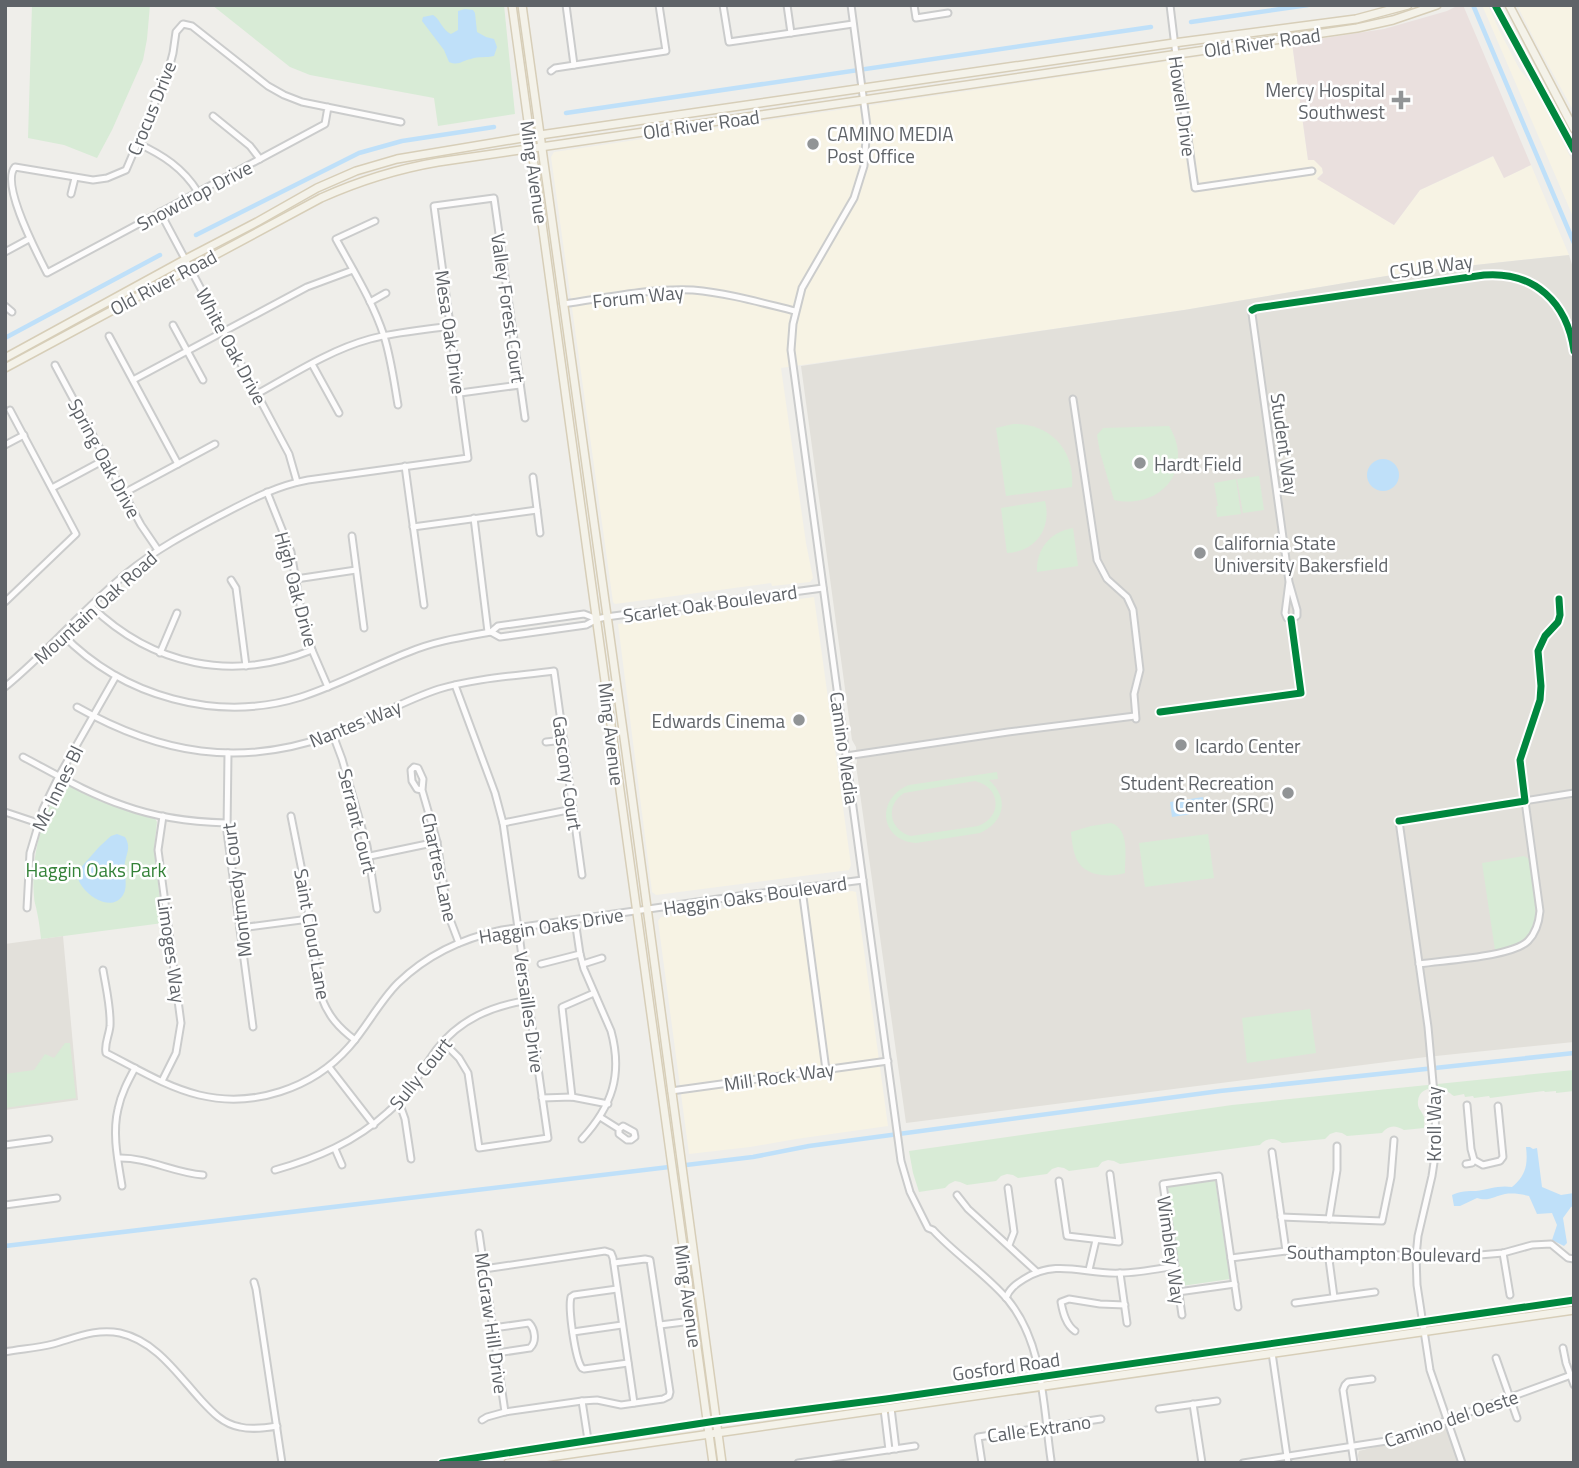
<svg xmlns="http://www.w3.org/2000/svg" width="1579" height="1468" viewBox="0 0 1579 1468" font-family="'Titillium Web',sans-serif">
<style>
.commercial{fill:#f7f3e4}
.education{fill:#e2e0da}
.medical{fill:#eae0de}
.green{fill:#d8ebd6;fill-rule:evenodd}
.water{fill:#bfe0f9}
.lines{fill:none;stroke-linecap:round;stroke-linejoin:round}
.canal{stroke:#bfe0f9;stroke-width:4.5}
.minor-casing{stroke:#cbcccc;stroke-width:9}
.major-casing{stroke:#d7ceb8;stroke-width:10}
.minor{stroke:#fdfcfc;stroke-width:5}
.major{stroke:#f4f2e9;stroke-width:7}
.cycleway-casing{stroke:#fff;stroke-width:11}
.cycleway{stroke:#00873e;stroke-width:7}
.poi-dot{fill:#919496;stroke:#fff;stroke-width:2.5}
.labels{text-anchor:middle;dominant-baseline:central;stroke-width:5;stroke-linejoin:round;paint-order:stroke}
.street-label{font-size:19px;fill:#5f6368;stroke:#fff}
.poi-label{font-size:19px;fill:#5f6368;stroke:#fff;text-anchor:start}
.park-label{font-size:19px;fill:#348238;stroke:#fff}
</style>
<rect width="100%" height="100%" fill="#efeeea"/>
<!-- commercial -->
<g class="commercial">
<path d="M1482,5H1488L1499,30L1520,70L1532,84L1574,164V219Z"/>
<path d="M1517,5H1574V112L1535,41Z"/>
<path d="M1292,43L1308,160H1314L1322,167L1323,173L1317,178L1394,225L1420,190L1494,156L1504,178L1531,165L1569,255L1410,272L1184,310L781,368L806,543L813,578L810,582L772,586L771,583L615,604L613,602L551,157L554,152Z"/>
<path d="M814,597L851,865L849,870L656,895L652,892L618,624Z"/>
<path d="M852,891L856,892L888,1126L796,1139L750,1147L689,1154L658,921L661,917Z"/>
</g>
<!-- education -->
<g class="education">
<path d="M1569,255L1574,271V1042L1426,1057L906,1123L856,765L857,762L856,747L852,740L801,366L1184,310L1410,272Z"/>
<path d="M63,936L78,1100L5,1110V944Z"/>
<path d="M1445,1425L1458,1463H1359L1358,1455L1359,1451L1403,1440Z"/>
</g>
<!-- medical -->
<path class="medical" d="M1459,5H1463L1531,165L1504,178L1493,156L1420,190L1394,225L1317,179L1323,173L1322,168L1314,160H1308L1292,43L1384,29L1447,11Z"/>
<!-- green -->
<g class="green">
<path d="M32,5H150L147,39L143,60L112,130L97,158L64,145L28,138Z"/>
<path d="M212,5H504L515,114L438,126L434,98L310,75L290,67Z"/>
<path d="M1013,424C1050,423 1075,450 1072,487L1006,496L996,428Z"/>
<path d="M1169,426C1195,469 1161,510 1114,500L1100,452L1097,435L1103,428Z"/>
<path d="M1259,476L1264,510L1243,513L1237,479Z"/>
<path d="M1236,479L1241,514L1217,517L1216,506H1218L1214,483Z"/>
<path d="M1045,501C1052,529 1035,552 1007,553L1001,508Z"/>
<path d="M1073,528L1078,566L1037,572C1036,549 1050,532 1073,528Z"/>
<path d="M997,772L998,779L989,780C1010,799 1004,822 980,833L916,843C879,840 876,798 909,785ZM975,781C1001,787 1003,817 978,826L911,836C889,830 885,805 904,793Z"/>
<path d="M67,785L102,802L154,817L157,822L154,850L163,923L41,939C40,930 39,921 37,912C36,906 34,902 34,896C31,859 40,819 60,787Z"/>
<path d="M1111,823C1130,829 1125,857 1125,873C1118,875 1110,876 1102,875C1076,872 1073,854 1071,832L1091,826Z"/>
<path d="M1208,834L1214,878L1145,887L1139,843Z"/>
<path d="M1524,856L1529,859C1534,901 1551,942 1495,950L1482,863Z"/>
<path d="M1310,1009L1316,1053L1247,1063L1242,1018Z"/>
<path d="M65,1043H70L76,1098L5,1108V1074L34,1070L45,1054L54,1058Z"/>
<path d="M1574,1070V1091L1556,1093V1091L1545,1092L1544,1091L1490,1098L1489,1096L1474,1098L1473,1096L1465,1097L1464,1094L1454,1096C1452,1095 1446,1090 1444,1089C1434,1086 1419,1088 1418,1101C1417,1109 1422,1111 1424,1117C1425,1120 1424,1124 1424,1128L1404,1130C1395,1125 1389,1125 1382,1133L1347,1136L1342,1133L1336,1132L1330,1134L1325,1139L1282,1143C1274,1137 1266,1138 1260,1145L1120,1164L1114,1161L1108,1160L1102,1162L1098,1167L1069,1171L1064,1168L1058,1167L1052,1169L1047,1174L1018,1178L1013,1175L1007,1174L1001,1176L996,1181L967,1185L960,1182L955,1181L949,1184L945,1188L919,1192L913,1173L909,1151L1232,1105Z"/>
<path d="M1215,1179L1230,1279L1182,1286L1168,1187Z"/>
</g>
<!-- water -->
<g class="water">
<path d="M465,9L473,10L475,13L477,32L486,37L494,39L497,47L494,56C486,58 479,56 471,59C461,61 459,66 449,62L444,50L422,21L423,17L433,15C441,20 442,30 451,34L458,30V11Z"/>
<circle cx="1383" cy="475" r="16"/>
<path d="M1203,797L1205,812L1172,817L1170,802Z"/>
<path d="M117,834L125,837C131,847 127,852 125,862C123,872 129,886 123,895C110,916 76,890 77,872L99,847L111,836Z"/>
<path d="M1526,1147H1530L1533,1149L1537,1148L1542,1187L1561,1195L1574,1193V1206L1571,1207L1563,1218L1567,1243L1564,1246L1552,1240L1557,1225L1552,1213L1537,1214L1529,1196C1521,1194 1513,1193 1505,1194C1495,1196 1488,1202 1477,1198L1460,1206H1454L1452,1195C1460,1191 1468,1191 1476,1191C1489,1189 1499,1185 1512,1187C1526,1176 1528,1164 1526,1147Z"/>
</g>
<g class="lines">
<!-- canal -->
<g class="canal">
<path d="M1473,5L1574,243"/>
<path d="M1191,22L1308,5"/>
<path d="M566,113L1151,27"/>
<path d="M196,235L359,153L402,141L494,127"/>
<path d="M5,338L160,255"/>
<path d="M5,1246L753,1157L809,1146L1220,1091L1574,1053"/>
</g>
<!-- minor casing -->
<g class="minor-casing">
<g id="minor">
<path d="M566,5L574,65"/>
<path d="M723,5L729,42L853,24"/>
<path d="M787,5L791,33"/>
<path d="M851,5L867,126L864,166L854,198L802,288L793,324L791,350L901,1161L910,1192L928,1228L933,1230C956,1255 986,1274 1008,1300C1044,1344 1043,1406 1051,1460"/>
<path d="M914,5L916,18L948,13"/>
<path d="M1170,5L1176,55L1195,188L1312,171"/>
<path d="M551,71L555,68L666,51L659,5"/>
<path d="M328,107L325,124L47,273C37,253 0,184 15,167L93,180L107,178L126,170L168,72L173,53L176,32L183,24L192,26L268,86L284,95L302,102L401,122"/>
<path d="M213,116L250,146L260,159"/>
<path d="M137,143C163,155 183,168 198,192"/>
<path d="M71,194L75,178"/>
<path d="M160,212L289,454L297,482"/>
<path d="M375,221L336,239C353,270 373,302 384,336C391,358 394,382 398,405"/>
<path d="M5,252L29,239"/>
<path d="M370,302L386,293"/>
<path d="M563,304C606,298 650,288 693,290C728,293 762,303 795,311"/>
<path d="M5,306L12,312"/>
<path d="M173,325L203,380"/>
<path d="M109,336L178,464"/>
<path d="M312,364L339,413"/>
<path d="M55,365L141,525L158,550"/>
<path d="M133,380L307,287L353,270"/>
<path d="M460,393L520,385"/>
<path d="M257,394C293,374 330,350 370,339C396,332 424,330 450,326"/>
<path d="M1073,399L1097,560L1107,579L1127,597L1133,610L1140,670L1134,694L1136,719"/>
<path d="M5,445L24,435"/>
<path d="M405,466L424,605"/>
<path d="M533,477L540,533"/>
<path d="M52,488L106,459"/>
<path d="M267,492L291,552L303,622L312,650L328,687"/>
<path d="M124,493L215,444"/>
<path d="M474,518L488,632"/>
<path d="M413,527L537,510"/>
<path d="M352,536L364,628"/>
<path d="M296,579L356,570"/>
<path d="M231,580L236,588L246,666"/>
<path d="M1289,582L1285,613L1287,618L1291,619L1297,616V610L1289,582L1285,552L1252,314L1254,308L1484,275C1535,271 1567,303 1574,351"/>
<path d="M5,602L76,534L10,410"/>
<path d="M91,606C153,666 232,682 312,650"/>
<path d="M491,632L500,637L586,625L597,619L606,617L823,588"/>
<path d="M62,634C123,697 217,723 301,697C338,685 373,666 409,652C435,641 463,637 491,632L498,626L584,614L597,619"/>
<path d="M160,653L177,613"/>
<path d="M5,687C48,652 84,608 127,573C155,550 187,533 219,516C248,501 275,486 308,480L468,458L434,206L494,198L525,418"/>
<path d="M77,707C160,754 240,768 331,735C368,722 402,701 439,689C476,678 516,676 554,671L582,875"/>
<path d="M333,735L342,759L367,846L377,909"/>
<path d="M546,742L564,740"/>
<path d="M228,753L227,832L253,1027"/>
<path d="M846,756L1008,732L1135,716"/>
<path d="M23,757C57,775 89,794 125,806C158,818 192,822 226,823"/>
<path d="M422,790L417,789L412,781L411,770L414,767L418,768L423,779L422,790L437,842L448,914L459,943"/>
<path d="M5,812L38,823"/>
<path d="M291,816L302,871L321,996C328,1016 339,1028 355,1040"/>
<path d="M503,823L573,809"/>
<path d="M370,856L437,842"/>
<path d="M802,889L826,1070"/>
<path d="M27,908L30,853L43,809L59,776L116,676"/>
<path d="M575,920L580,954L584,969L611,1031C623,1075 612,1106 582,1139"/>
<path d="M240,928L309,919"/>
<path d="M541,964L580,954"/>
<path d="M583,964L602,958"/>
<path d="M1419,964C1444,960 1512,957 1528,941C1536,933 1539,922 1540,911L1525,801"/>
<path d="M103,970C106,988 111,1008 110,1026C109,1036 104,1044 106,1053C136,1068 166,1087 199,1095C253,1108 312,1089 349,1047C367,1027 379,1002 398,983C427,955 463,938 502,930L746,895L863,880"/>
<path d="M443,1042L459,1058L468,1073L479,1148L548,1138L503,823L495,793L455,685"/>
<path d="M329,1067L374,1125"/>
<path d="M162,1081L176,1053L181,1023L158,850L163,816"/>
<path d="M671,1091L888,1061"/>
<path d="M572,1097L562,1007L594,993"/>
<path d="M542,1098L572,1097L608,1104"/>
<path d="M399,1102L405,1119L411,1159"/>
<path d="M1467,1105L1471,1149L1474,1160L1483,1165L1500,1161L1503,1157L1498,1106"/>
<path d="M600,1117L619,1129V1134L627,1140H631L635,1137L634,1132L623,1126L619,1129"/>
<path d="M5,1145L49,1139"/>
<path d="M335,1149L342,1165"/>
<path d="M1272,1152L1286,1251"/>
<path d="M118,1158C147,1157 174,1173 203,1175"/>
<path d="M1466,1164L1472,1163L1474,1160"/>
<path d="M275,1170C317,1158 355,1142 388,1112C409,1094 421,1071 437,1049C460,1019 492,1006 529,1000"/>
<path d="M1059,1181L1067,1236L1119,1242L1110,1174"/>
<path d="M122,1186C118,1161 112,1134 118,1109C121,1094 128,1081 135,1068"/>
<path d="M1008,1188L1014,1232L1009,1245"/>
<path d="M957,1195L968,1209L1037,1272"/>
<path d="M5,1205L57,1198"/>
<path d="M1281,1217L1382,1221L1391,1177L1394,1140"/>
<path d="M1329,1219L1337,1170V1146"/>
<path d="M479,1233L505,1412"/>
<path d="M1328,1252L1334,1297"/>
<path d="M1503,1253L1510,1295"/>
<path d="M1231,1258L1286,1251L1456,1257L1503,1253L1532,1245L1551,1244L1568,1258L1574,1259"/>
<path d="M484,1269L605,1251L611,1253L613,1258L634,1403"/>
<path d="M1089,1270L1096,1240"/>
<path d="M1120,1273L1127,1323"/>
<path d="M254,1282L256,1289L282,1463"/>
<path d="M617,1289L574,1295L571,1297C568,1308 575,1359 582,1368L584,1369L628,1363"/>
<path d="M1178,1292L1235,1284"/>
<path d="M1006,1298C1009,1289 1016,1284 1024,1279C1057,1258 1086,1275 1120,1273C1138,1273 1157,1269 1175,1266"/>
<path d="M1295,1303L1375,1292"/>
<path d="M1182,1315L1163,1184L1219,1176L1238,1307"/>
<path d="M660,1325L692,1321"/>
<path d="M493,1328L529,1323C535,1329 537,1342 530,1348L497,1353"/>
<path d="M1075,1331C1066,1325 1063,1313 1061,1302L1069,1299L1100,1304L1125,1305"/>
<path d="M573,1332L622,1325"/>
<path d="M1563,1348L1566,1363L1574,1385"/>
<path d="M5,1352C21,1349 37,1348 53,1344C75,1338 96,1328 120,1333C156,1341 178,1375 201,1400C212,1412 223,1424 240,1427C252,1430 265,1428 277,1426"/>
<path d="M1272,1353L1288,1463"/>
<path d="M1496,1358L1517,1418"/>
<path d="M582,1401L588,1440"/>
<path d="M1193,1404L1202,1463"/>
<path d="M891,1408L896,1449"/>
<path d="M884,1409L889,1450"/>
<path d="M1159,1409L1217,1401"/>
<path d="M482,1420L487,1417L505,1412L582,1401L597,1400L621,1405L663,1399L669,1396L670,1392L650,1260L645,1259L614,1263"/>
<path d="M798,1463L915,1446"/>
<path d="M982,1463L978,1437L1101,1419"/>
<path d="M1243,1463L1393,1440L1574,1374"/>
<path d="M1354,1463L1343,1390L1345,1385L1348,1382L1372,1379"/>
<path d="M1462,1463L1430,1370L1417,1285L1416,1256L1418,1236L1432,1176L1436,1149L1435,1105L1428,1027L1399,821L1574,793"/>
</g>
</g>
<!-- major casing -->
<g class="major-casing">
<g id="major">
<path d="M512,5C580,491 644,977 713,1463"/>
<path d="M522,5L626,752L722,1463"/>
<path d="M1495,5L1574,150"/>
<path d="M1509,5L1574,129"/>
<path d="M5,358L186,259L257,222L317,188L356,171L397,159L540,135L1174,43L1356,19L1408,5"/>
<path d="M5,368L321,198C359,181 397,169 438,162L1357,28L1393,20L1437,5"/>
<path d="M442,1463L716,1421L886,1399L1574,1300"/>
<path d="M508,1463L1574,1310"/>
</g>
</g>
<!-- minor -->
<use href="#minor" class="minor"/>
<!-- major -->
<use href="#major" class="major"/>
<!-- cycleway casing -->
<g class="cycleway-casing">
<g id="cycleway">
<path d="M1495,5L1574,150"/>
<path d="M1252,310L1256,308L1484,275C1535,271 1567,303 1574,351"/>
<path d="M1160,712L1301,693L1291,619"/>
<path d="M1399,821L1525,801L1520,760L1540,700L1541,686L1538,651L1545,636L1558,622L1560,615L1559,599"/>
<path d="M442,1463L716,1421L886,1399L1574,1300"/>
</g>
</g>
<!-- cycleway -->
<use href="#cycleway" class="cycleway"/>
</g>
<!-- markers -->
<g class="poi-dot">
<path d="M1397.5 89.5h7v7h7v7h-7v7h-7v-7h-7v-7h7z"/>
<circle cx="813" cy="144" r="7"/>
<circle cx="1140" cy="463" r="7"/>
<circle cx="1200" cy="553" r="7"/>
<circle cx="799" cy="720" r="7"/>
<circle cx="1181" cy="745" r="7"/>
<circle cx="1288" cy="793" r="7"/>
</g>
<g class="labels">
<!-- street labels -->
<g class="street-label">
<text transform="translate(1262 42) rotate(-8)">Old River Road</text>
<text transform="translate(1183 106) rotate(82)">Howell Drive</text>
<text transform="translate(151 108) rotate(-68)">Crocus Drive</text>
<text transform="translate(701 124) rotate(-8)">Old River Road</text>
<text transform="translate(535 172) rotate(82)">Ming Avenue</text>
<text transform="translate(194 195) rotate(-28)">Snowdrop Drive</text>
<text transform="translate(1431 266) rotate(-8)">CSUB Way</text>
<text transform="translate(163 282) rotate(-28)">Old River Road</text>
<text transform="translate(638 296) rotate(-6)">Forum Way</text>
<text transform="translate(509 308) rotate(82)">Valley Forest Court</text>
<text transform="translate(451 332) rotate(82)">Mesa Oak Drive</text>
<text transform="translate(232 346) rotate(62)">White Oak Drive</text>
<text transform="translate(1285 444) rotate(82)">Student Way</text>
<text transform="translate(105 458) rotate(62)">Spring Oak Drive</text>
<text transform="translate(297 589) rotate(75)">High Oak Drive</text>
<text transform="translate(710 603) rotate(-8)">Scarlet Oak Boulevard</text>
<text transform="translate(95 607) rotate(-42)">Mountain Oak Road</text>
<text transform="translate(355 723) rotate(-22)">Nantes Way</text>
<text transform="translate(612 734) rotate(83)">Ming Avenue</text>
<text transform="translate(845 748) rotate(82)">Camino Media</text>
<text transform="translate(568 773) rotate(82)">Gascony Court</text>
<text transform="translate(57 788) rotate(-64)">Mc Innes Bl</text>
<text transform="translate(358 821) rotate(76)">Serrant Court</text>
<text transform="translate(440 867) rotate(78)">Chartres Lane</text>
<text transform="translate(236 890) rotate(-97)">Montmedy Court</text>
<text transform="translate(755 895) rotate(-8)">Haggin Oaks Boulevard</text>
<text transform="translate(551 925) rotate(-9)">Haggin Oaks Drive</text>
<text transform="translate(313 934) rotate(80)">Saint Cloud Lane</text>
<text transform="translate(172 950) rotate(82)">Limoges Way</text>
<text transform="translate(530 1012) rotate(82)">Versailles Drive</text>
<text transform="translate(420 1073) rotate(-51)">Sully Court</text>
<text transform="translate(779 1076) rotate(-8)">Mill Rock Way</text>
<text transform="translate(1433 1124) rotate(-90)">Kroll Way</text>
<text transform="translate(1172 1250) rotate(82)">Wimbley Way</text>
<text transform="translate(1384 1253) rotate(1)">Southampton Boulevard</text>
<text transform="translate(689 1296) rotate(82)">Ming Avenue</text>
<text transform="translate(492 1323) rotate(82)">McGraw Hill Drive</text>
<text transform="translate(1006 1366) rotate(-8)">Gosford Road</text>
<text transform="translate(1451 1418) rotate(-19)">Camino del Oeste</text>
<text transform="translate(1039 1428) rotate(-8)">Calle Extrano</text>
</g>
<!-- poi labels -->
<g class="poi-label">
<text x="1385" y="89" text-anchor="end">Mercy Hospital<tspan x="1385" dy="22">Southwest</tspan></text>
<text x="827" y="133">CAMINO MEDIA<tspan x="827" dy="22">Post Office</tspan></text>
<text x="1154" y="463">Hardt Field</text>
<text x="1214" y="542">California State<tspan x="1214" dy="22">University Bakersfield</tspan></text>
<text x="785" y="720" text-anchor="end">Edwards Cinema</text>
<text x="1195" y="745">Icardo Center</text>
<text x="1274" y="782" text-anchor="end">Student Recreation<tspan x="1274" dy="22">Center (SRC)</tspan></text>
</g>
<!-- park labels -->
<g class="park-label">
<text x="96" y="869">Haggin Oaks Park</text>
</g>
</g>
<!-- border -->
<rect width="1579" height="1468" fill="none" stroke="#5f6368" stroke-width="14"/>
</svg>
